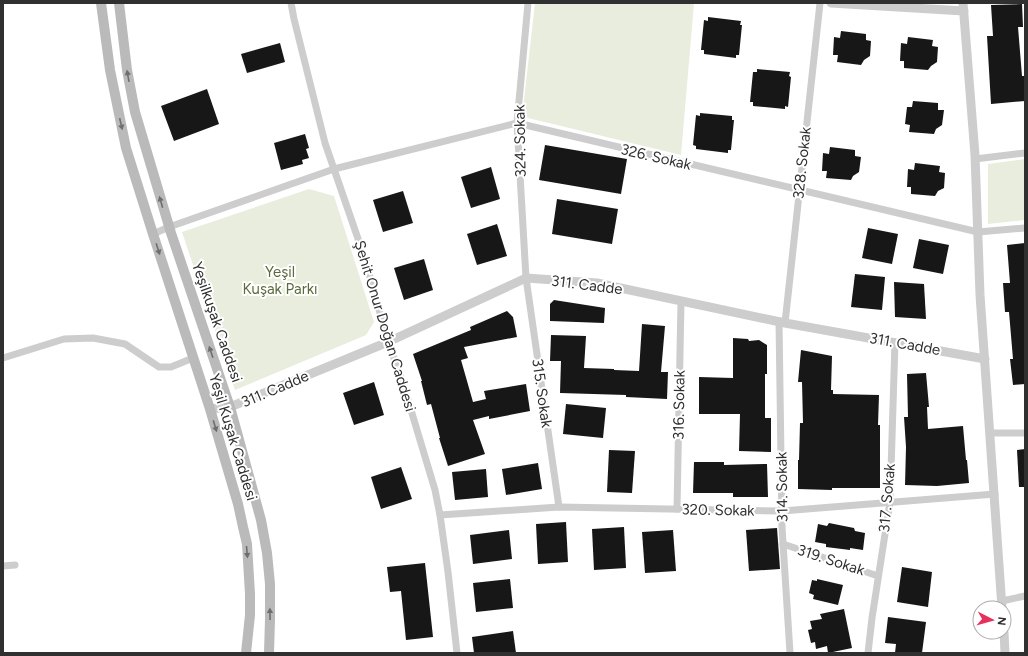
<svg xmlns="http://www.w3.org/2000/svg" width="1028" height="656" viewBox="0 0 1028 656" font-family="Figtree,sans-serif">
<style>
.green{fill:#e8eddd}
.building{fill:#171717}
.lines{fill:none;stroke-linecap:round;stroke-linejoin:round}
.minor{stroke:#cdcdcd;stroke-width:7}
.tertiary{stroke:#cdcdcd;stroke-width:9}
.secondary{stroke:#bababa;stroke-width:10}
.oneway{fill:#6e6e6e}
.labels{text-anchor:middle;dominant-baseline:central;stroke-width:4;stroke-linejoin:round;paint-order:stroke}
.street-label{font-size:15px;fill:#303030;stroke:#fff}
.park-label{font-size:15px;fill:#5b6c3c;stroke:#fff}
</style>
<rect width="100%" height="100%" fill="#fff"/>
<!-- green -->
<g class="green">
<path d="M535,3H694L681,155L528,118L524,115L523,109Z"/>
<path d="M1025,159V220L988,224V164Z"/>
<path d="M309,189L334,196L374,322L366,335L235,390L182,232Z"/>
</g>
<!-- building -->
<g class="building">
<path d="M1022,4L1023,27H1018L1022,76H1024L1025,101L991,104L987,36H993L991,5Z"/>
<path d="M708,17L741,21L740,25H742L739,55H736V58L704,54V50H701L704,20L708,21Z"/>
<path d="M841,31L866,34V40L871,41L870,56L864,60L861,65L837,62L838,55H833L834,37L840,38Z"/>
<path d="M908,37L933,40L932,46L938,47L937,62L931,66L928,70L904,68V61H900L901,43L907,44Z"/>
<path d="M280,43L285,62L247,73L241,54Z"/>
<path d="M757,69L790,72L789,76L791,77L788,107L785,106V109L753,106V102H750L753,72H757Z"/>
<path d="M207,89L219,124L174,141L161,106Z"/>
<path d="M913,101L938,103V110H944L942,125L936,129L934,134L909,132L910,125L905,124L907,107H912Z"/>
<path d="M700,113L732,116V120H734L731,150H728V153L696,149V146L693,145L696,115L700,116Z"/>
<path d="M305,134L309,148L306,149L309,158L302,160L303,164L281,170L274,143Z"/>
<path d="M545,145L627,159L621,194L539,180Z"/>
<path d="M830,147L855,150V156L861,157L859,172L853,176L851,180L826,178L827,171H822L823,153L829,154Z"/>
<path d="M915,163L940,166L939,172L945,173L944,188L938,191L935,196L911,194V187H907L908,169L914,170Z"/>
<path d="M491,167L500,199L471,208L461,177Z"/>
<path d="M403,191L413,223L383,232L373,200Z"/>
<path d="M557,199L618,209L612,244L552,234Z"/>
<path d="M497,224L507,256L477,265L467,234Z"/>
<path d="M868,228L898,234L892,264L862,258Z"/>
<path d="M919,239L949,245L943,274L913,268Z"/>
<path d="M1025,243V384L1013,385L1010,359H1013L1009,312H1005L1003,283H1010L1007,245Z"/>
<path d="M424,259L433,290L404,300L394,268Z"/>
<path d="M855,274L885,277L882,310L851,307Z"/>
<path d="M894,282L924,284L926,319L895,317Z"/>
<path d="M554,300L605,308L604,323L550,321V304Z"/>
<path d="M507,311L513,317L517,337L464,347L468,358L461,360L473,402L486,399L484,391L526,384L530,411L489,419V416L473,420L485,454L448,466L439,438H440L431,404L427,405L421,381H422L413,354L471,330L470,327Z"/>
<path d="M642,324L665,326L661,372H668L667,399L626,397V395L560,393L561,361H550L551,335L586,336L584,368L614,369V370L639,371Z"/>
<path d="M733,338L748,339L749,341L759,340L767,345V374H765V418H771V452L739,451L740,414H699V377L733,378Z"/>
<path d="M801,350L832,356L831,390H833V394L879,395L878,425H880V488H832V490L798,489V460H799L800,423H803L802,382H798Z"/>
<path d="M926,373L929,407H927L928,429L963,426L966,460H967L969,483L937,486L905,485L906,447L904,417H908L907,374Z"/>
<path d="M374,382L384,415L354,425L343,393Z"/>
<path d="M566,404L606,408L603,438L563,434Z"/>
<path d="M1025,449V487H1019L1017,450Z"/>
<path d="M609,450L635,451L632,493L607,492Z"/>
<path d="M694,462H724V465L767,464L768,497H733V493H693Z"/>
<path d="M538,463L542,489L506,495L502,469Z"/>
<path d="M401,467L412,499L381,509L371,477Z"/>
<path d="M486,469L488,497L455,500L452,472Z"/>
<path d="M566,522L568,562L538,564L536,524Z"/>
<path d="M829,523L854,528L855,531L865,533L863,550L850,548V550L826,547V544L815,542L818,524L827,526Z"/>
<path d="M624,527L626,568L594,570L592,529Z"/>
<path d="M777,528L780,569L749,571L746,530Z"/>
<path d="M509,530L512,559L473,564L470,535Z"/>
<path d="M673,530L676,571L645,573L642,532Z"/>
<path d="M425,563L433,637L406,640L401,591L390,592L387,567Z"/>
<path d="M902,567L932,572L928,607L897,602Z"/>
<path d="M510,579L513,608L476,612L473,583Z"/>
<path d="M817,579L843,585L838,605L813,599L814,595L809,593L812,580L817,581Z"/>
<path d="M844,609L852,648L828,653L827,646L816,649L815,642L811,643L808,630L812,629L810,621L822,619L820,614Z"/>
<path d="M888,617L926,622L922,653H895L896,644L885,643Z"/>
<path d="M513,631L516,653H474L472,637Z"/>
</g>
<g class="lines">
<!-- minor -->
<g class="minor">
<path d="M291,3L294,19L325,143L365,259L388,342L402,380L435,490L440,515L448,572L457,653"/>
<path d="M528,3L517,123L526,278L559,507"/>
<path d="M975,159L1025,153"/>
<path d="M153,234L169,227L334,169L517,123L978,232L1025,228"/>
<path d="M779,321L782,527L790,653"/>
<path d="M785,323L820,3"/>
<path d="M3,358L64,339L93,338L125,344L159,367H171L193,358"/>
<path d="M990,433H1025"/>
<path d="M677,509L681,301"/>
<path d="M440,515L559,507L782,511L995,494"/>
<path d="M783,544L878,576"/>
<path d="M3,566L15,565"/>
<path d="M1002,601L1025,596"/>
<path d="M868,653L872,618L890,502L895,342"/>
</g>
<!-- tertiary -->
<g class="tertiary">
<path d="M831,3L964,11"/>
<path d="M963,3L975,155L980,295L1002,608"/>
<path d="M210,409L230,407L388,342L526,278L597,283L785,323L985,359"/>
<path d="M1004,632L1005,653"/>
</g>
<!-- secondary -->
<g class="secondary">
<path d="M101,3L110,70L126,148L153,234L210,409L238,504L243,527L247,544L250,594V615L246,653"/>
<path d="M119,3L127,70L135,112L171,233L230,407L261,520L267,553L270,584V619L269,653"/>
</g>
</g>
<!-- one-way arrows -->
<defs><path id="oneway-solid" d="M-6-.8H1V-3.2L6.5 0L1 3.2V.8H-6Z"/></defs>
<g class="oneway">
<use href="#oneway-solid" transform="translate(128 76) rotate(-100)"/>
<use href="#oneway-solid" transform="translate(121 124) rotate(77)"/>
<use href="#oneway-solid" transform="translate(161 202) rotate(-106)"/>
<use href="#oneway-solid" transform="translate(158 249) rotate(72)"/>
<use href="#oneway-solid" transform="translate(211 352) rotate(-109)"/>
<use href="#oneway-solid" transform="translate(215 426) rotate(73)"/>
<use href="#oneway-solid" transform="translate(247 552) rotate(85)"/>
<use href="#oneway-solid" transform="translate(270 614) rotate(-91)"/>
</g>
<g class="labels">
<!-- street labels -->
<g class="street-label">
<text transform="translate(520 141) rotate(-91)">324. Sokak</text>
<text transform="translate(656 157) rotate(13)">326. Sokak</text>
<text transform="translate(802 163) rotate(-84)">328. Sokak</text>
<text transform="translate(587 285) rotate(7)">311. Cadde</text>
<text transform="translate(217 322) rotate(71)">Yeşilkuşak Caddesi</text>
<text transform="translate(385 326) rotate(73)">Şehit Onur Doğan Caddesi</text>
<text transform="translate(905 344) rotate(10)">311. Cadde</text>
<text transform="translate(275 389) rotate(-23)">311. Cadde</text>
<text transform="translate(542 393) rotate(82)">315. Sokak</text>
<text transform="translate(679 405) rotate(-89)">316. Sokak</text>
<text transform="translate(233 437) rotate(73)">Yeşil Kuşak Caddesi</text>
<text transform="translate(782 487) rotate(-91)">314. Sokak</text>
<text transform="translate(887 498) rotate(-85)">317. Sokak</text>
<text transform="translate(718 510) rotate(1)">320. Sokak</text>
<text transform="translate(831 560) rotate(18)">319. Sokak</text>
</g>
<!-- park labels -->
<g class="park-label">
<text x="280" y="272">Yeşil<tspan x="280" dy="17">Kuşak Parkı</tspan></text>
</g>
</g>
<!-- border -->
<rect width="1028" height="656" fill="none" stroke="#303030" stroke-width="8"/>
<!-- north arrow -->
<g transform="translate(992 620) rotate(96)"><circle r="19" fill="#ffffff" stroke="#acacac"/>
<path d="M0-3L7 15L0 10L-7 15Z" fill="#e7315d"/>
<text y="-6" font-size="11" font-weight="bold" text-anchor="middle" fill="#303030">N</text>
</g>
</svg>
